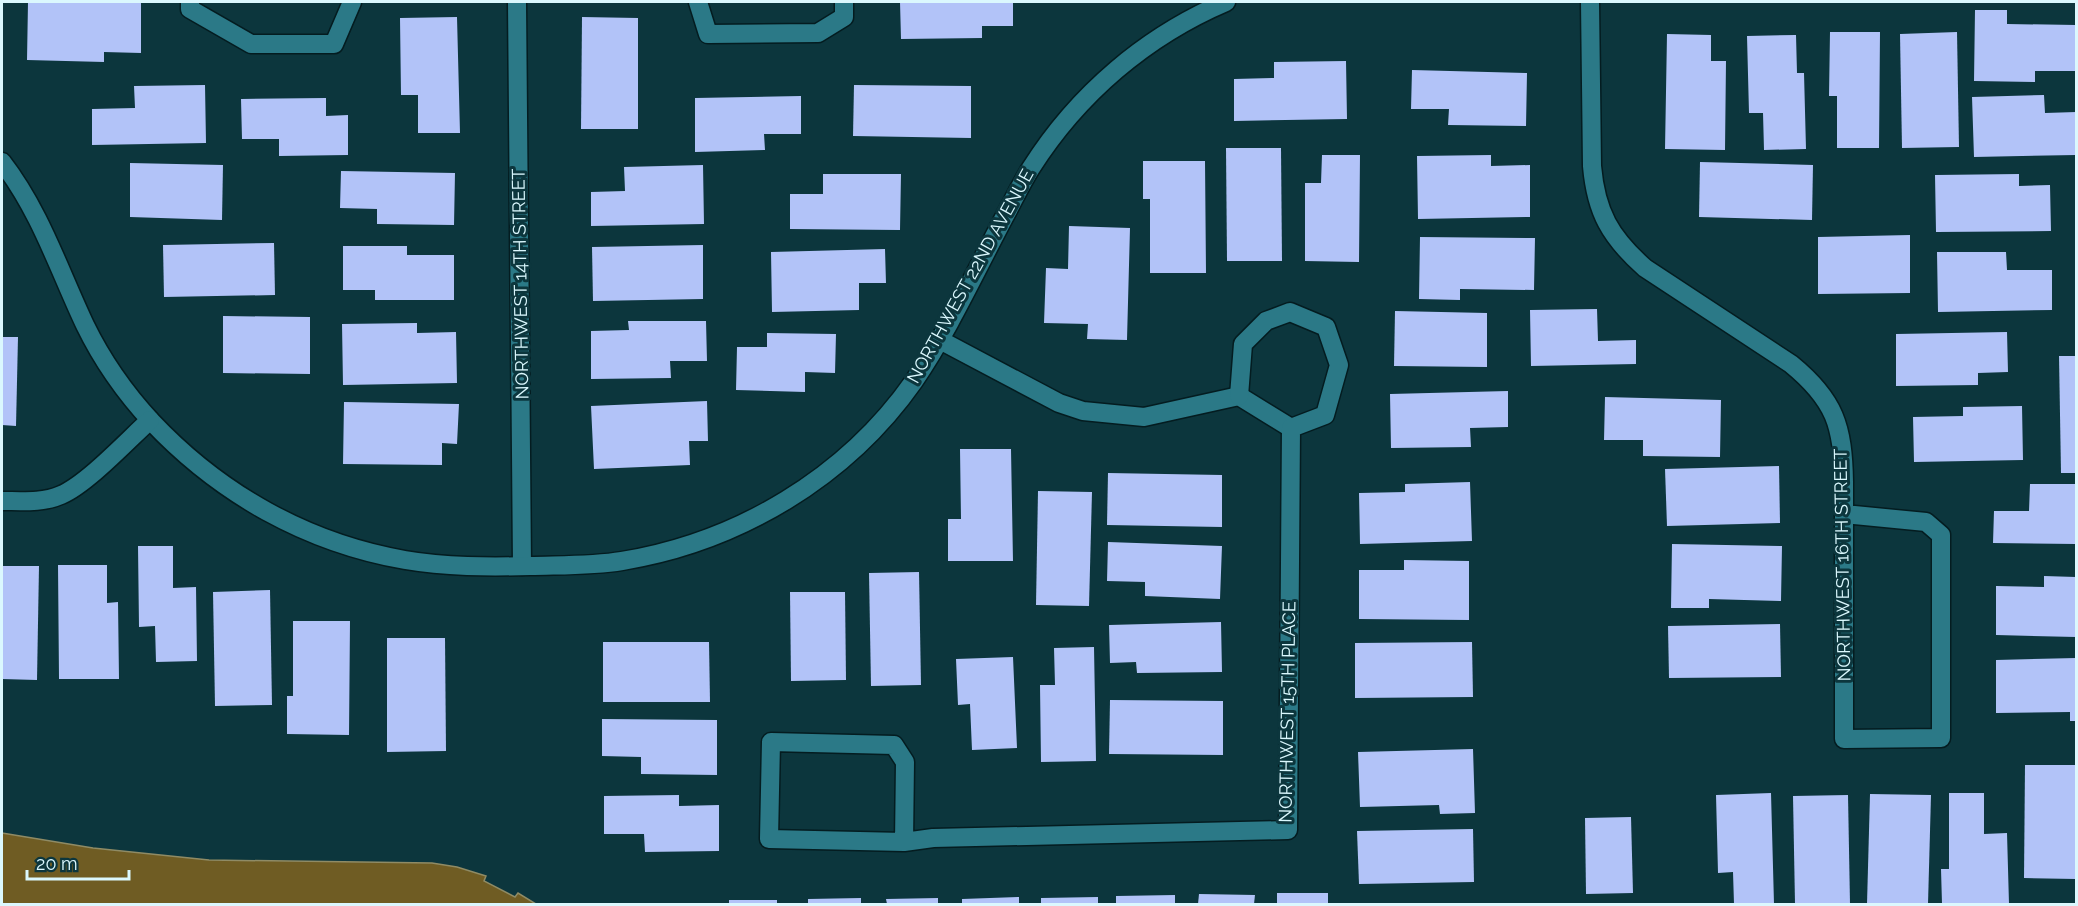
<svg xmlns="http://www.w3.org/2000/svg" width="2078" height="906" viewBox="0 0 2078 906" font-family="Raleway,sans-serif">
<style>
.water{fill:#6f5c23;stroke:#8f8b65;stroke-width:1.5}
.building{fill:#b2c3f8}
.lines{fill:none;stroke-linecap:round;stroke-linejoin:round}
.minor-casing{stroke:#041c20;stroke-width:21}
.minor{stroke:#2b7987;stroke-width:18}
.labels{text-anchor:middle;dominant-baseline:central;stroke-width:6;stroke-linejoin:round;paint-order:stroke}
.street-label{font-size:18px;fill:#dbf8fe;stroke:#0c363d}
</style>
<rect width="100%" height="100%" fill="#0c363d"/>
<!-- water -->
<path class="water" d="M2,833L93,848L209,860L432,863L457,867L486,876L484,881L515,897L518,893L536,904H2Z"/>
<!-- building -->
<g class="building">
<path d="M28,2H141V53L104,52V62L27,60Z"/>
<path d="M900,2H1013V26H982V38L901,39Z"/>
<path d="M1975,10H2007V24L2076,25V71H2035V82L1974,81Z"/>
<path d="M457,17L460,133H418V95H401L400,18Z"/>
<path d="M582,17L638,18V129H581Z"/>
<path d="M1830,32H1880L1879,148H1837V96H1829Z"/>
<path d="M1957,32L1959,147L1902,148L1900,34Z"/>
<path d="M1667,34L1711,35V61H1726L1725,150L1665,149Z"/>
<path d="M1796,35L1797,73H1804L1806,149L1764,150L1763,113H1749L1747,36Z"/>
<path d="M1346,61L1347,119L1234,121V79L1274,78V62Z"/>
<path d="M1412,70L1527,73L1526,126L1448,125L1449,109H1411Z"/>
<path d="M205,85L206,143L92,145V109L135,108L134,86Z"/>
<path d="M854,85L971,86V138L853,136Z"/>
<path d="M2044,95L2045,113L2076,112V155L1974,157L1972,97Z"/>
<path d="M801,96V134H764L765,150L695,152V98Z"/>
<path d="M326,98V116L348,115V155L279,156V139H242L241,99Z"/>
<path d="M1226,148H1281L1282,261H1227Z"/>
<path d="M1322,155H1360L1359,262L1305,261V183H1321Z"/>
<path d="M1491,155V166L1530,165V217L1418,219L1417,156Z"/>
<path d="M1143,161H1205L1206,273H1150V199H1143Z"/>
<path d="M1700,162L1813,165L1812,220L1699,217Z"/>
<path d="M130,163L223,165L222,220L130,217Z"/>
<path d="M703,165L704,224L591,226V192L625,191L624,167Z"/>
<path d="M341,171L455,173L454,225L377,224V209L340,208Z"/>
<path d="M823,174H901L900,230L790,229V194H823Z"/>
<path d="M2019,174V186L2050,185L2051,231L1936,232L1935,175Z"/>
<path d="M1069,226L1130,228L1127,340L1087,339L1088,324L1044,323L1046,268L1068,269Z"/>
<path d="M1910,235V293L1818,294V237Z"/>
<path d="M1420,237L1535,238L1534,290L1460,289V300L1419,299Z"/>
<path d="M274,243L275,295L164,297L163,245Z"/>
<path d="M703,245V299L593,301L592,247Z"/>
<path d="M343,246H407V255H454V300H375V290H343Z"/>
<path d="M885,249L886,283H859V310L772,312L771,252Z"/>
<path d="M1937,252H2006L2007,270H2052V310L1938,312Z"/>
<path d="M1597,309L1598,341L1636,340V364L1531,366L1530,310Z"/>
<path d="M1395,311L1487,313V367L1394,366Z"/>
<path d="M223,316L310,317V374L223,373Z"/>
<path d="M628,321H706L707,361H670L671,378L591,379V331L629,330Z"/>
<path d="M417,323V333L456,332L457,383L343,385L342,324Z"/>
<path d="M2007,332L2008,372L1978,373V385L1896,386V334Z"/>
<path d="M767,333L836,334L835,373L805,372V392L736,390L737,347H767Z"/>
<path d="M2,337H18L16,426L2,425Z"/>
<path d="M2059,356H2076V473H2061Z"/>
<path d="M1508,391V427L1470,428L1471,447L1391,448L1390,394Z"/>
<path d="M1605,397L1721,400L1720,457L1643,456V440H1604Z"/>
<path d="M707,401L708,441H689L690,465L594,469L591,406Z"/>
<path d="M344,402L459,404L457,444L442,443V465L343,464Z"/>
<path d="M2022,406L2023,460L1914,462L1913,417L1963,416V407Z"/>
<path d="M960,449H1011L1013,561H948V519H961Z"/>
<path d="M1779,466L1780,523L1667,526L1665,469Z"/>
<path d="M1108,473L1222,475V527L1107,525Z"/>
<path d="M1470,482L1472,541L1360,544L1359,493L1405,492V484Z"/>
<path d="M2030,484H2076V544L1993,543L1994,511H2029Z"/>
<path d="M1038,491L1092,492L1089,606L1036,605Z"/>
<path d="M1108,542L1222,546L1220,599L1145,596V582L1107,581Z"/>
<path d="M1672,544L1782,546L1781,601L1709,599V608H1671Z"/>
<path d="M138,546H173V588L196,587L197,661L156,662L155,626L139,627Z"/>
<path d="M1404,560L1469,561V620L1359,619V570H1404Z"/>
<path d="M58,565H107V603L118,602L119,679H59Z"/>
<path d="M2,566H39L37,680L2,679Z"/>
<path d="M919,572L921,685L871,686L869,573Z"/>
<path d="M2044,576L2076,577V637L1996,635V586L2044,587Z"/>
<path d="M270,590L272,705L215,706L213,592Z"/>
<path d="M790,592H845L846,680L791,681Z"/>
<path d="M293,621H350L349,735L287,734V696H293Z"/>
<path d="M1221,622L1222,672L1137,673L1136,662L1110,663L1109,625Z"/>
<path d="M1780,624L1781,677L1669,678L1668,626Z"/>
<path d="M387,638H445L446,751L387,752Z"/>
<path d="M603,642H709L710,702H603Z"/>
<path d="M1472,642L1473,697L1355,698V643Z"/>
<path d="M1094,647L1096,761L1041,762L1040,685H1055L1054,648Z"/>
<path d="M1013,657L1017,748L972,750L970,704L958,705L956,659Z"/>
<path d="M2076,658V721H2070V712L1996,713V660Z"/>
<path d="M1110,700L1223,701V755L1109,754Z"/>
<path d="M602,719L717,720V775L641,774V757L602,756Z"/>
<path d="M1473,749L1475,813L1440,814L1439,805L1360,807L1358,752Z"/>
<path d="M2025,765H2076V879L2024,878Z"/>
<path d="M1771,793L1774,904H1734L1733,872L1718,873L1716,795Z"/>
<path d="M1949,793H1984V834L2007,833L2009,904H1942L1941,869H1949Z"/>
<path d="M1870,794L1931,795L1928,904H1867Z"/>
<path d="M679,795V806L719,805V851L645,852L644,834H604V796Z"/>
<path d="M1848,795L1850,904H1795L1793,796Z"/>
<path d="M1631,817L1633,893L1586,894L1585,818Z"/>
<path d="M1473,829L1474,882L1359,884L1357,831Z"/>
<rect x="1277" y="893" width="51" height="11"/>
<path d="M1199,894L1255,895L1254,904H1198Z"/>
<path d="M1175,895V904H1116V896Z"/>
<path d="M1019,897V904H962V899Z"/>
<path d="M1098,897V904H1041V898Z"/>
<path d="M861,898V904H808V899Z"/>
<path d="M938,898V904H887L886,899Z"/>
<rect x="729" y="900" width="48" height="4"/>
</g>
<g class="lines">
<!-- minor casing -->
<g class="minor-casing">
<g id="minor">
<path d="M190,2V9L251,44H334L352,2"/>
<path d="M517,2L522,566"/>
<path d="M698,2L708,34L818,33L844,17V2"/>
<path d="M1590,2L1592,166C1596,212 1610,237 1645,268L1791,364C1835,400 1843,426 1844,482V739L1941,738V535L1926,522L1844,514"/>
<path d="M2,162C40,211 59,270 85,325C102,360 126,394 152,422C220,494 307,543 405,560C446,567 488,567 530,566C561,565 592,566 622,561C738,542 846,478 914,381C949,330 978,266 1007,212C1015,197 1022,182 1031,168C1078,94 1146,36 1226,2"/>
<path d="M938,339L1059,403L1083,411L1144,417L1239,396L1291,428"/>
<path d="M2,501C21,501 43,503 61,495C87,484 128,440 150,420"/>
<path d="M904,842L905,762L894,745L771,742L769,839L904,842L933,838L1288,830L1291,428L1325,415L1339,365L1326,327L1290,312L1266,321L1243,344L1239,396"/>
</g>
</g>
<!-- minor -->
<use href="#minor" class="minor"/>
</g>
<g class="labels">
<!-- street labels -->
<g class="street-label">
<text transform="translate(970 276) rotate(-61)">NORTHWEST 22ND AVENUE</text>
<text transform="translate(520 284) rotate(-91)">NORTHWEST 14TH STREET</text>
<text transform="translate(1842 565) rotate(-91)">NORTHWEST 16TH STREET</text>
<text transform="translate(1287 712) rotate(-89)">NORTHWEST 15TH PLACE</text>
</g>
</g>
<!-- border -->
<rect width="2078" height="906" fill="none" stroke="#dbf8fe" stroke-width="6"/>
<!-- scale -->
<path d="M27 870v9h102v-9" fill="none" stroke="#dbf8fe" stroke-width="3"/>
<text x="36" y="870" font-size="18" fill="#dbf8fe" stroke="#0c363d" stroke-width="4.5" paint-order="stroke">20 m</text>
</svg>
